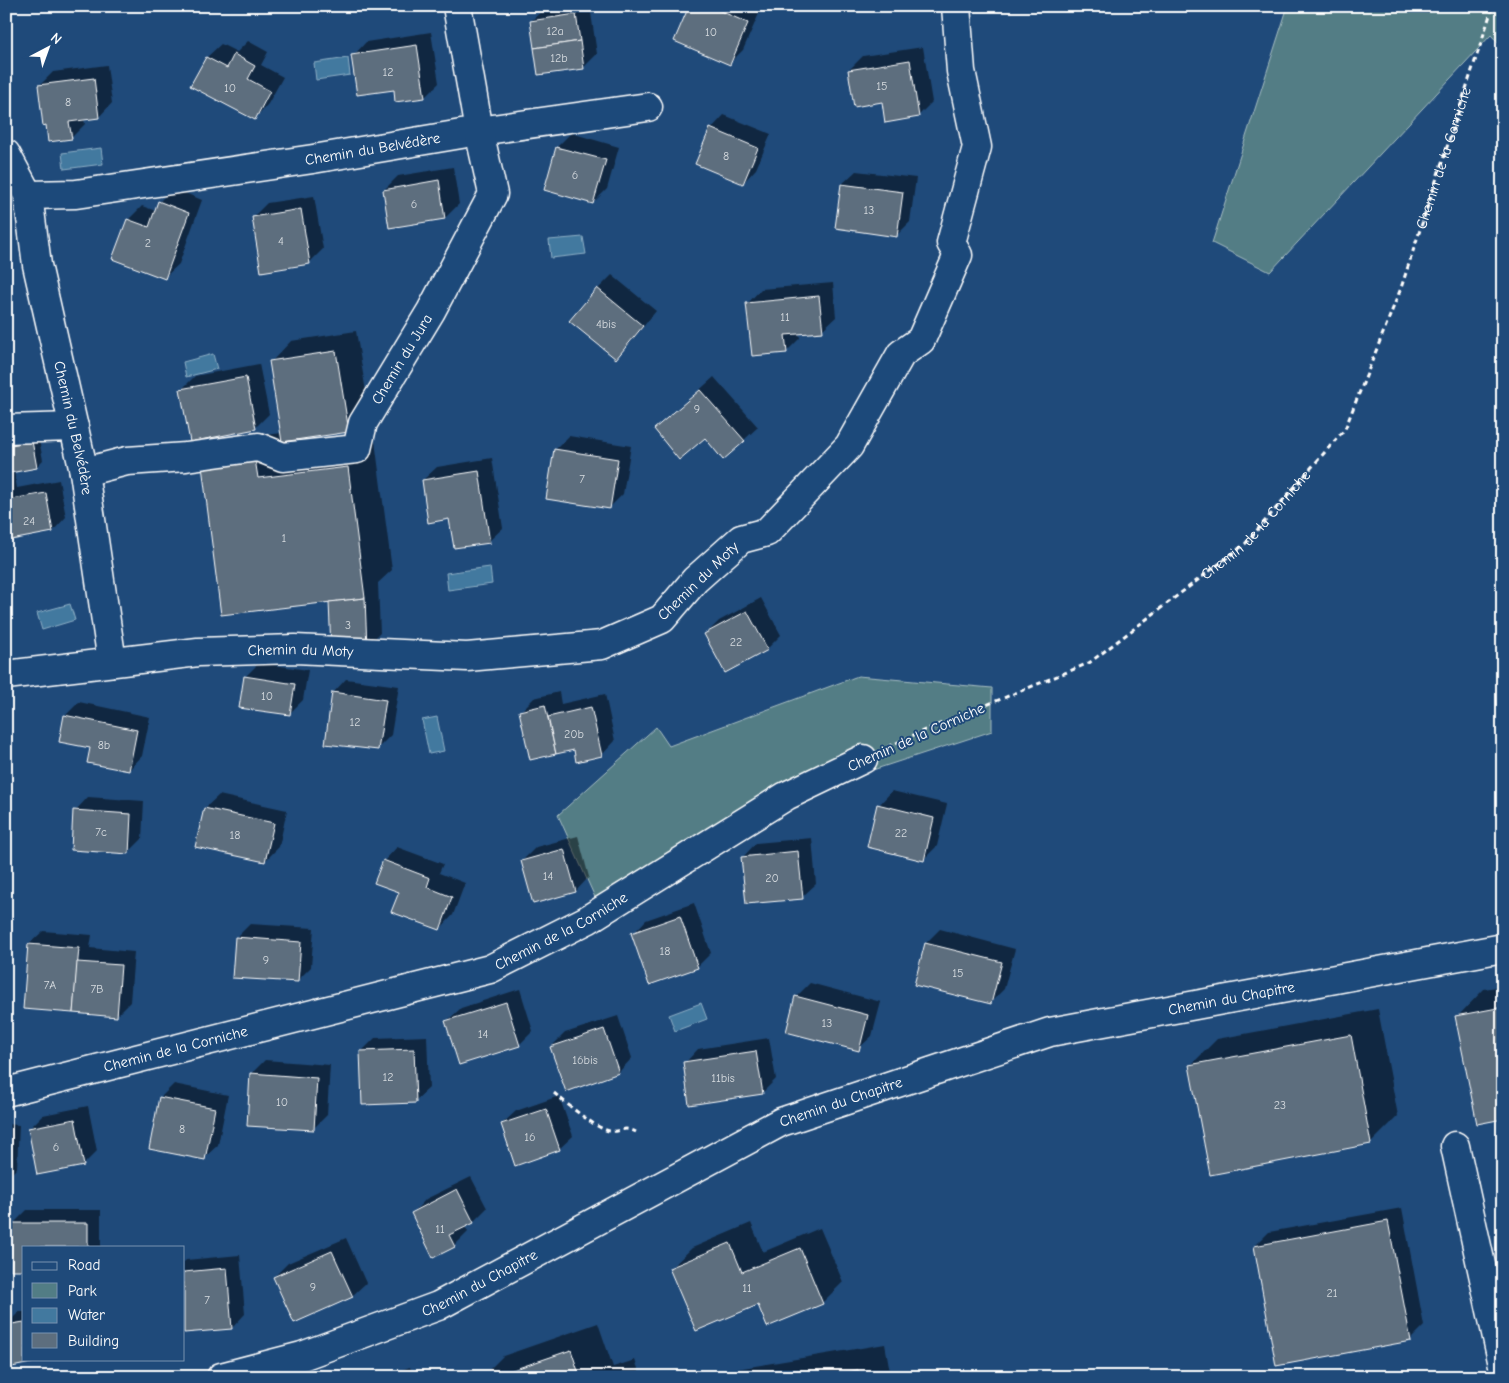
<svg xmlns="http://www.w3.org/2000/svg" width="1509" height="1383" viewBox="0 0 1509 1383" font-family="'Comic Neue',sans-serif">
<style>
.green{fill:#527d85;stroke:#a8bec2}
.water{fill:#42799f;stroke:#8eafc5}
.shadow{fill:#0007}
.building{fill:#5d6e7e;stroke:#fff}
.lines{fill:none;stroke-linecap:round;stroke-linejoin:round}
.minor-casing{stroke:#fff;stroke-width:31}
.path{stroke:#fff;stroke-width:3;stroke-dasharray:5 4;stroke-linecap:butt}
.minor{stroke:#1f4a7a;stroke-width:28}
.labels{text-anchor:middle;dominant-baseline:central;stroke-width:4;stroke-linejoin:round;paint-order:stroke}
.number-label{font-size:12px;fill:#d6dbdf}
.street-label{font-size:15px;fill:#fff;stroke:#1f4a7a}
</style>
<rect width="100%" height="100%" fill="#1f4a7a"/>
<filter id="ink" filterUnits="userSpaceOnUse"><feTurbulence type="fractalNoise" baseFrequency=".02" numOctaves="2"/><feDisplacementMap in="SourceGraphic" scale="10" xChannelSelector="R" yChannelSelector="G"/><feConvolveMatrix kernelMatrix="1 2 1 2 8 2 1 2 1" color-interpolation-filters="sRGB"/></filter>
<g filter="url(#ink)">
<!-- green -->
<g class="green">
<path d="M1288,6H1503V48L1491,35L1270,272L1212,243Z"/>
<path d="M858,676L992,688V731L830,784L598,904L558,815L656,727L669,746Z"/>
</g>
<!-- water -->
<g class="water">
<path d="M348,58L350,75L316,80L314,63Z"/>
<path d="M101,148L103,164L64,169L62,153Z"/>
<path d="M583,237L586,254L551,258L549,240Z"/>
<path d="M213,354L217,369L186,377L183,362Z"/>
<path d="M490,567L492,584L448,590L446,573Z"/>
<path d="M70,604L75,620L42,630L37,613Z"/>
<path d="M437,717L444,751L429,754L422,720Z"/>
<path d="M701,1003L707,1019L675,1031L669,1015Z"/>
</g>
<!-- shadow -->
<g class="shadow">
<path d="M555,6H590L597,54L584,67L531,21L545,8Z"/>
<path d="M690,6H754L761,9L743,50L730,63Z"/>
<path d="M431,32L439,83L425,97L395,88L353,56L366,42Z"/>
<path d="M248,41L268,52L261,65L283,77L268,104L255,118L192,85L207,57L221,44L237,52Z"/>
<path d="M923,47L932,102L918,116L883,101L849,70L863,56Z"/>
<path d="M107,65L112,103L99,117L84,119L85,124L71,138L39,86L53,72Z"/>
<path d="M724,115L771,134L756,169L743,183L711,129Z"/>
<path d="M571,133L619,147L607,189L593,203L546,189L557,147Z"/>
<path d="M453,167L459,204L445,218L390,226L384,190L398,176Z"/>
<path d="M856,171L916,178L910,222L896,236L842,184Z"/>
<path d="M173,188L202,200L179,264L165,277L128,220L142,206L156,211L159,202Z"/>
<path d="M314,196L323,249L309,263L253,217L267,203Z"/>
<path d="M6,266L13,290L6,296Z"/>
<path d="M612,275L656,311L629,344L616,358L571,321L598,289Z"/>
<path d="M833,283L836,317L822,330L799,333L800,338L786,352L748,303L761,289Z"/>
<path d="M356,331L369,410L348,431L283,441L285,452L375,441L392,570L378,583L380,633L367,646L330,601L231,439L282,433L271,362L291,341Z"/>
<path d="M259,364L269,414L255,428L181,390L195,376Z"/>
<path d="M714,377L758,427L744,440L656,429Z"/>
<path d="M38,435L43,460L36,467L14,471L17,488L59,480L66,517L53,531L6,528V460L9,459L6,446L13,440Z"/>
<path d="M569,436L631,446L623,494L609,508L555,450Z"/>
<path d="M492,458L503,528L489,541L450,518L423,480L437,467Z"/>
<path d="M761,598L781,635L767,649L705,635L719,621Z"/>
<path d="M259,663L308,670L303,700L290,713L245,677Z"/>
<path d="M346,679L399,686L391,735L378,748L333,693Z"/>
<path d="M559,692L561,704L605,694L615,741L602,755L577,760L574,749L531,759L521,711L534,698Z"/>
<path d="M79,702L150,717L142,756L129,770L65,716Z"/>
<path d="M892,791L947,804L937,846L923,860L879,805Z"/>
<path d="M219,795L287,810L279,847L265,861L205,808Z"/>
<path d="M88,797L144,801L142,839L128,853L75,811Z"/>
<path d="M6,834H8L6,863Z"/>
<path d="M578,836L589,877L576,891L534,902L522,861L536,847Z"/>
<path d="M812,838L816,884L802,897L743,857L756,843Z"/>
<path d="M397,847L443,864L439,873L465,883L453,915L440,929L401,891L384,861Z"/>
<path d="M694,903L711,953L697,967L633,934L646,920Z"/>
<path d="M250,924L314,928L311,967L297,981L236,938Z"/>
<path d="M940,929L1015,949L1004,989L990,1003L926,943Z"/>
<path d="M43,931L92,935L90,948L134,952L130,1002L117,1015L29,944Z"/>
<path d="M810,983L881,1002L872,1036L858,1049L796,997Z"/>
<path d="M1503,986V1117L1457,1017L1484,989Z"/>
<path d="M520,989L533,1031L519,1045L447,1021L461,1008Z"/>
<path d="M1378,1009L1398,1116L1371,1143L1211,1174L1190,1066L1217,1039Z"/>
<path d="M618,1016L632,1058L619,1072L566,1090L551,1047L565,1033Z"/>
<path d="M427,1036L429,1088L415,1101L362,1051L375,1038Z"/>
<path d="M769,1038L776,1079L762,1093L685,1063L698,1049Z"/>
<path d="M265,1060L330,1065L327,1115L313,1129L251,1074Z"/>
<path d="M174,1084L228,1095L218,1145L204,1158L160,1098Z"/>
<path d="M559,1096L573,1136L559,1149L502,1124L516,1111Z"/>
<path d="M88,1106L97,1151L84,1164L29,1129L43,1115Z"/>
<path d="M6,1124L19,1125L17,1168L6,1179Z"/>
<path d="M471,1177L487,1208L473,1222L465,1226L468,1232L454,1246L413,1213L426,1199Z"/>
<path d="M1402,1208L1424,1326L1410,1340L1255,1246L1269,1232Z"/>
<path d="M27,1210H101V1247H24L13,1224Z"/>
<path d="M751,1223L763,1252L820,1228L843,1282L822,1303L671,1268L692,1248Z"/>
<path d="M346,1238L366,1283L352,1296L274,1277L288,1263Z"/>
<path d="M240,1255L245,1314L232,1328L184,1332V1262L186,1260Z"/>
<path d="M19,1312H24V1359L13,1365L6,1325Z"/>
<path d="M598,1323L613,1367L635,1360L641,1377H482L503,1356Z"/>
<path d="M885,1344L891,1377H709L713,1373Z"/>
<path d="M410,1367L413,1377H381Z"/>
</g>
<!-- building -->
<g class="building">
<path d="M689,6H709L748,23L730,65L674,41Z"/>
<path d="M576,14L580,41L534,48L530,21Z"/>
<path d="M580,41L584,69L538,75L534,48Z"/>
<path d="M417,45L425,98L395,102L394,90L357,95L351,55Z"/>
<path d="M234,54L255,66L248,79L270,91L255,120L190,86L206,57L227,68Z"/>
<path d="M910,60L919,117L885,123L882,102L854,107L848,70Z"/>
<path d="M94,78L99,118L69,122L72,139L48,142L46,125L43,126L38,85Z"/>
<path d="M710,128L758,148L743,184L695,164Z"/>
<path d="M556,147L606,160L593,204L544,190Z"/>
<path d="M439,180L445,219L389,228L383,190Z"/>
<path d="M841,184L903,192L897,237L835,228Z"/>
<path d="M158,201L189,213L165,279L112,259L127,219L149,227Z"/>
<path d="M301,209L310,264L261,272L252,217Z"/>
<path d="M597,288L643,326L616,359L569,321Z"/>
<path d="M819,296L823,332L785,335L787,353L752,356L746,303Z"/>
<path d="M336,351L349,432L282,442L269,361Z"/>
<path d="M246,377L256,429L190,442L180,389Z"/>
<path d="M700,390L745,441L723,460L705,438L679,460L654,429Z"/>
<path d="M32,441L37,468L10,473L6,446Z"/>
<path d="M554,449L618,459L610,509L546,499Z"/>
<path d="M255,459L258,478L348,467L365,598L221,615L202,466Z"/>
<path d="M479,471L490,543L454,548L449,519L428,523L422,480Z"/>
<path d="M46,493L53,532L11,540L6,513V500Z"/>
<path d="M365,598L367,648L331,649L329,602Z"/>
<path d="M747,611L768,650L725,673L704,634Z"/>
<path d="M244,676L295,684L290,715L239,708Z"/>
<path d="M332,692L386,700L378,750L325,744Z"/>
<path d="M545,705L556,754L530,760L519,711Z"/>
<path d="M591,707L602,756L576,762L574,750L556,754L548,717Z"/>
<path d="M64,715L137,730L129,771L87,763L90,748L59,742Z"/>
<path d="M877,804L934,818L924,861L867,847Z"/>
<path d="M204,808L274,823L265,862L195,847Z"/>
<path d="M73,810L131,814L129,854L71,850Z"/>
<path d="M564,849L576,892L533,904L521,861Z"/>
<path d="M798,851L803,899L746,904L741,857Z"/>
<path d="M383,860L430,878L427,887L452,897L440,930L391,912L399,892L374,883Z"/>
<path d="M680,916L698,968L649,985L631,933Z"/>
<path d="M235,937L301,942L298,982L232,978Z"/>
<path d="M925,943L1002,962L991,1004L914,985Z"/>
<path d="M28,944L79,948L73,1013L23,1009Z"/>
<path d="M77,962L121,965L117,1017L73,1013Z"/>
<path d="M795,996L868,1015L859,1051L786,1032Z"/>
<path d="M506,1002L520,1046L459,1065L445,1021Z"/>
<path d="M1503,1007V1119L1477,1124L1455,1016Z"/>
<path d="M604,1029L619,1073L566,1092L550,1047Z"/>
<path d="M1351,1035L1371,1144L1210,1175L1189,1065Z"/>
<path d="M414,1049L416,1103L362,1105L360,1051Z"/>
<path d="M756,1051L763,1094L689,1105L683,1062Z"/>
<path d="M250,1073L317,1078L314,1130L247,1126Z"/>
<path d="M159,1097L215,1108L205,1160L149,1149Z"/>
<path d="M546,1109L560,1150L515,1166L501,1124Z"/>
<path d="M75,1119L84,1166L37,1175L28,1128Z"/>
<path d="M457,1189L474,1223L449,1235L455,1247L433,1258L411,1213Z"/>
<path d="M1388,1221L1411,1341L1276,1366L1254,1246Z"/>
<path d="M12,1223H88V1247H24V1270H11Z"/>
<path d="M730,1243L742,1272L800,1248L823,1304L767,1327L758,1305L696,1331L669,1268Z"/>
<path d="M332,1251L353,1297L294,1323L273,1277Z"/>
<path d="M227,1268L232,1329L184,1333V1272Z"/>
<path d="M24,1322V1359H50L12,1367L6,1336V1325Z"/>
<path d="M571,1350L580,1377H492Z"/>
<path d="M858,1370L859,1377H820Z"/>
</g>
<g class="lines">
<!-- minor casing -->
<g class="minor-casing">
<g id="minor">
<path id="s2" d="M6,154L28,195L37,265L84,472L112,662"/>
<path id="s3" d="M28,195L76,194L313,159L479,131L648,107"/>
<path d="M6,429L74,427"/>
<path id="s4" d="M84,472L127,461L186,457L258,447L283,457L357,449L363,423L431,311L493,194L479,131L457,6"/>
<path id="s5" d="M6,675L198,652L295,649L467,657L602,645L662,619L695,580L741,539L767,532L849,446L901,354L921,340L958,255L951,243L977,147L961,71L956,6"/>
<path id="s6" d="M6,1092L490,969L587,920L786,796L863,759"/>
<path d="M1455,1146L1503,1365"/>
<path id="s7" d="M221,1377L302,1356L438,1306L781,1122L936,1070L1050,1032L1503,948"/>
</g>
</g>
<!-- path -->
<g class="path">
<path id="s1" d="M888,747L918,733L1089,663L1245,544L1345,429L1401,288L1493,6"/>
<path d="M554,1093C565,1102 597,1130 610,1131C621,1133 622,1125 636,1132"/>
</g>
<!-- minor -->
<use href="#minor" class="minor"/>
</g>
</g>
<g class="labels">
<!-- number labels -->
<g class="number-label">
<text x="555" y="31">12a</text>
<text x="711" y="32">10</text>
<text x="559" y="58">12b</text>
<text x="388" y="72">12</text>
<text x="882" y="86">15</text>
<text x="230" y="88">10</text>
<text x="68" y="102">8</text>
<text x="726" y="156">8</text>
<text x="575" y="175">6</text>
<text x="414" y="204">6</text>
<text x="869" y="210">13</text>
<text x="281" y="241">4</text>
<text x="148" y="243">2</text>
<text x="785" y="317">11</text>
<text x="606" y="324">4bis</text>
<text x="697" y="409">9</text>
<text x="582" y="479">7</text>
<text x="29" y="521">24</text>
<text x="284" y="538">1</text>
<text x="348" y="625">3</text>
<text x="736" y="642">22</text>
<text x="267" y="696">10</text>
<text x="355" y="722">12</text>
<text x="574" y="734">20b</text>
<text x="104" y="745">8b</text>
<text x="101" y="832">7c</text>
<text x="901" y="833">22</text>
<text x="235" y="835">18</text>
<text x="548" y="876">14</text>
<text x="772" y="878">20</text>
<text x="665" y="951">18</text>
<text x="266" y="960">9</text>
<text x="958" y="973">15</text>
<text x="50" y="985">7A</text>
<text x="97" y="989">7B</text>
<text x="827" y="1023">13</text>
<text x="483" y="1034">14</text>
<text x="585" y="1060">16bis</text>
<text x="388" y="1077">12</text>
<text x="723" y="1078">11bis</text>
<text x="282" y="1102">10</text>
<text x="1280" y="1105">23</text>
<text x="182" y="1129">8</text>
<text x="530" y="1137">16</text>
<text x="56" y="1147">6</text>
<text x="440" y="1229">11</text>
<text x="313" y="1287">9</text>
<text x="747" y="1288">11</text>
<text x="1332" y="1293">21</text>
<text x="207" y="1300">7</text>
</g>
<!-- street labels -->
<g class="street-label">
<text stroke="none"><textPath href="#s3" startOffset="348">Chemin du Belvédère</textPath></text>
<text stroke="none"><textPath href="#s1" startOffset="855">Chemin de la Corniche</textPath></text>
<text stroke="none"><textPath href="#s4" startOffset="379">Chemin du Jura</textPath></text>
<text stroke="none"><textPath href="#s2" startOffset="284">Chemin du Belvédère</textPath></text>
<text stroke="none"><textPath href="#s1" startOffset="435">Chemin de la Corniche</textPath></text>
<text transform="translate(698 581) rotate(-44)">Chemin du Moty</text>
<text stroke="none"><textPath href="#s5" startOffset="296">Chemin du Moty</textPath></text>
<text transform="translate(916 737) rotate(-24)">Chemin de la Corniche</text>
<text stroke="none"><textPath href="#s6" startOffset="580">Chemin de la Corniche</textPath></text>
<text stroke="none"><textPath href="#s7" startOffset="1086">Chemin du Chapitre</textPath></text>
<text stroke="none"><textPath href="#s6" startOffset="175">Chemin de la Corniche</textPath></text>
<text stroke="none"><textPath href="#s7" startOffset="681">Chemin du Chapitre</textPath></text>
<text stroke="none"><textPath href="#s7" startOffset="276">Chemin du Chapitre</textPath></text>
</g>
</g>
<!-- margin -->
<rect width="1509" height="1383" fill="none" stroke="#1f4a7a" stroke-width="25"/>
<rect x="12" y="12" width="1484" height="1358" fill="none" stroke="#fff" stroke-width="2" filter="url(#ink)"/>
<!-- legend -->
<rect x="22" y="1246" width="162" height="115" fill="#1f4a7a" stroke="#7992af"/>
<rect x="32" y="1262" width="25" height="8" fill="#1f4a7a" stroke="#7992af"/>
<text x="68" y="1270" font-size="15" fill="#ffffff">Road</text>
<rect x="32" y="1283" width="25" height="15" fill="#527d85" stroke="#7992af"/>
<text x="68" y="1296" font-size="15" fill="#ffffff">Park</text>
<rect x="32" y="1308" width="25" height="15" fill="#42799f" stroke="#7992af"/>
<text x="68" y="1320" font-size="15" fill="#ffffff">Water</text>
<rect x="32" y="1333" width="25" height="15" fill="#5d6e7e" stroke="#7992af"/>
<text x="68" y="1346" font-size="15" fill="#ffffff">Building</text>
<!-- north arrow -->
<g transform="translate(48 48) rotate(41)" stroke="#1f4a7a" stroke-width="4" paint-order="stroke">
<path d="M0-4L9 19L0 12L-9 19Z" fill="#ffffff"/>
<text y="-8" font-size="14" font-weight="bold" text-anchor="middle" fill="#ffffff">N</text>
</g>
</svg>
